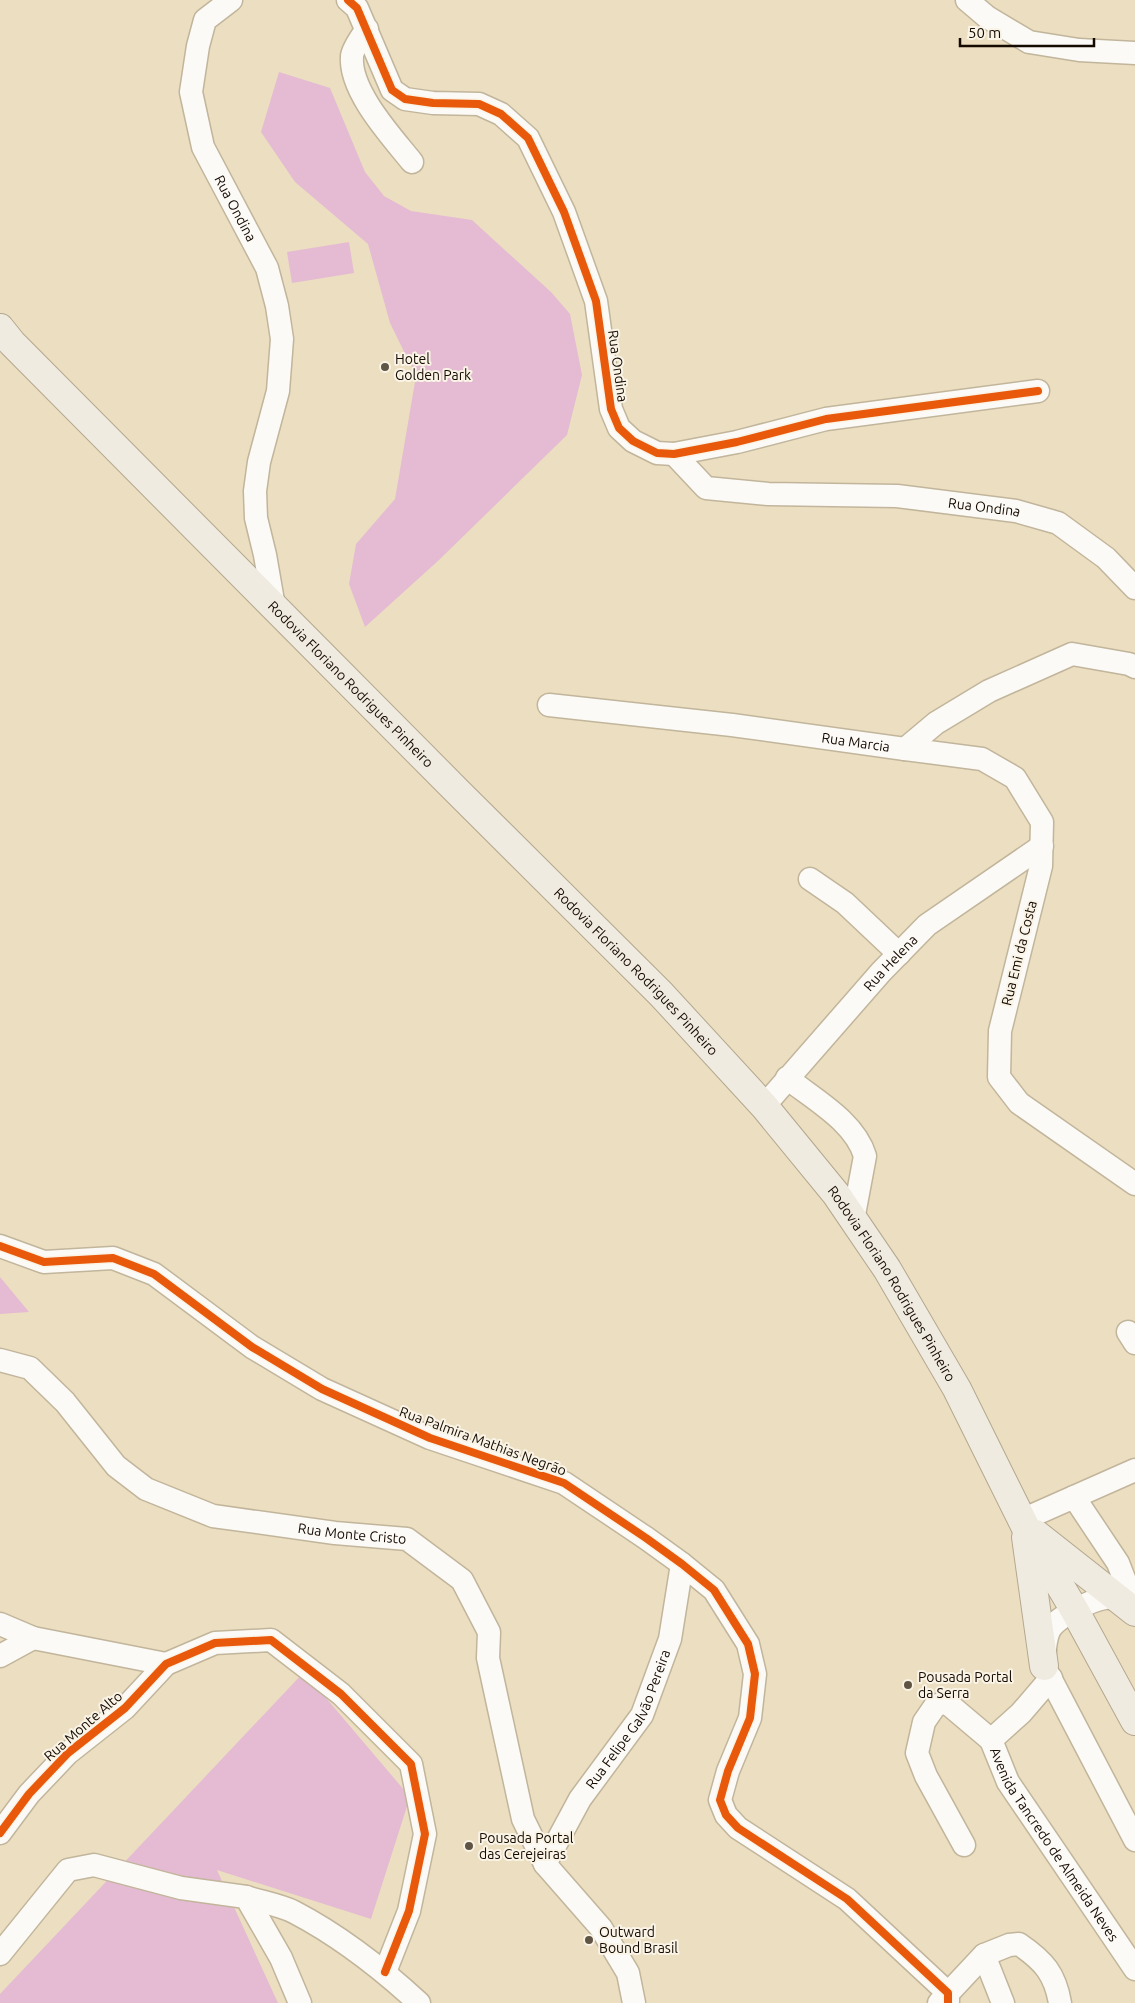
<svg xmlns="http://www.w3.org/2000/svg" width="1135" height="2003" viewBox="0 0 1135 2003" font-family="Ubuntu,sans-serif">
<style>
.green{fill:#e4bbd2}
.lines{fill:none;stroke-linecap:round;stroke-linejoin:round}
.minor-casing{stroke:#c1b59b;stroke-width:25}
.major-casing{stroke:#b3a78e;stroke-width:30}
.minor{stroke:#fcfaf6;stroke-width:22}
.major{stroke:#f0ebe0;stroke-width:28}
.cycleway-casing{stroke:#faf4e7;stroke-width:11}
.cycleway{stroke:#e8590c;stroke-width:8}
.poi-dot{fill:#605444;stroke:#faf4e7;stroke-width:2}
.labels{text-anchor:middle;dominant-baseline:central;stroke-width:4;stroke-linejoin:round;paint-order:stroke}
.street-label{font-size:14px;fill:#150a00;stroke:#faf4e7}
.poi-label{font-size:14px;fill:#150a00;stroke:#faf4e7;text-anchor:start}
</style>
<rect width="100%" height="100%" fill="#ecdec1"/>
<!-- green -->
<g class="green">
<path d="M279,72L330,88L365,172L384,196L411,211L472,220L551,292L570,314L582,375L567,435L439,560L365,627L349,584L356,544L395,499L416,376L390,323L368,244L295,182L261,132Z"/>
<path d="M349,242L354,273L292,283L287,252Z"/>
<path d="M0,1277L29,1312L0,1314Z"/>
<path d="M304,1672L410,1797L371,1919L217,1870L278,2003H0V1994Z"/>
</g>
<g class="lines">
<!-- minor casing -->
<g class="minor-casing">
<g id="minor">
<path id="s1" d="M231,0L205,20L198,46L191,92L203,147L267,268L277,306L282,339L278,391L259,462L255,491L256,518L265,555L274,607"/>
<path d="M348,0L357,8L392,90L405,99L433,103L479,104L501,114L528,138L564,212L596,301L611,409L619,428L633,441L657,453L674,454L737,442L826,419L1038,391"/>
<path d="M967,0L987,17L1029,42L1079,50L1135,53"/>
<path d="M367,29C362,36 353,48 352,56C349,91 392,137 412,162"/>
<path id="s2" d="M674,454L706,488L768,494L897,496L1016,511L1058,523L1106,558L1135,588"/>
<path id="s3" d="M549,705L732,725L905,749L936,723L989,691L1072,654L1129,664L1135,667"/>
<path d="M905,749L982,759L1015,778L1042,822L1041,866L1000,1031L999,1077L1019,1103L1135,1184"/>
<path d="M810,879L845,903L899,954"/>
<path d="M787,1078C815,1100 855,1122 865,1156L853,1220"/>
<path id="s4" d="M764,1106L881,972L927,925L1042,846"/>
<path d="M0,1246L44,1262L113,1258L154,1274L252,1347L322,1389L430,1438L564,1483L646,1538L682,1564L714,1590L748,1644L755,1674L750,1718L728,1771L720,1800L726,1815L738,1828L847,1899L948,1993V2003"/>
<path d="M1128,1332L1135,1343"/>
<path id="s5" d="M0,1360L30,1368L65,1402L116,1466L146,1489L213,1516L335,1533L407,1539L462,1580L489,1632L488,1658L523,1819L545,1864L601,1928L628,1973L634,2003"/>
<path d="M1074,1497L1118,1563L1125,1581L1131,1608"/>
<path d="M1022,1520L1135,1470"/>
<path d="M1127,1606C1121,1602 1112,1597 1105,1598C1091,1600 1055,1618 1049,1631C1044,1642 1045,1654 1044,1666L1135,1840"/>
<path d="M0,1624L33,1638L166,1664"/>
<path d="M0,1656L33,1638"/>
<path id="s6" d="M1051,1678L1021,1713L991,1740L1008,1782L1135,1969"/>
<path d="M0,1833L29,1794L68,1753L125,1708L166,1664L215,1643L271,1640L341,1694L411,1764L425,1834L409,1911L385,1972"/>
<path d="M964,1845L926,1776L917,1753L924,1722L935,1706L946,1702L991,1740"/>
<path id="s7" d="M545,1864L580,1799L642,1715L670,1639L682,1564"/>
<path d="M246,1897C261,1902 280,1905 294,1912C340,1936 381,1968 419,2003"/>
<path d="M0,1954L68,1870L94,1865L181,1888L246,1897L281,1958L300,2003"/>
<path d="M984,1955L1003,2003"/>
<path d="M939,2003L984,1955L1009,1945L1019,1944C1044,1961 1055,1974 1060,2003"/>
</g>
</g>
<!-- major casing -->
<g class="major-casing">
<g id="major">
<path id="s8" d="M0,328L12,343L457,791L661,994L764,1106L836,1194L887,1269L957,1389L1025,1526L1075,1611L1135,1721"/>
<path d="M1036,1534L1135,1612"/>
<path d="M1026,1537L1044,1666"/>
</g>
</g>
<!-- minor -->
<use href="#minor" class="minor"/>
<!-- major -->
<use href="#major" class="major"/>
<!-- cycleway casing -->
<g class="cycleway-casing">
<g id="cycleway">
<path d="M348,0L357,8L392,90L405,99L433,103L479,104L501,114L528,138L564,212L596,301L611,409L619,428L633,441L657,453L674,454L737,442L826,419L1038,391"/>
<path d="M0,1246L44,1262L113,1258L154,1274L252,1347L322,1389L430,1438L564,1483L646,1538L682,1564L714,1590L748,1644L755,1674L750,1718L728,1771L720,1800L726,1815L738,1828L847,1899L948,1993V2003"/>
<path d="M0,1833L29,1794L68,1753L125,1708L166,1664L215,1643L271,1640L341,1694L411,1764L425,1834L409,1911L385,1972"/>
</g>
</g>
<!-- cycleway -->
<use href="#cycleway" class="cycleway"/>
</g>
<!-- markers -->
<g class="poi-dot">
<circle cx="385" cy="367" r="5"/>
<circle cx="908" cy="1685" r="5"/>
<circle cx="469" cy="1846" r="5"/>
<circle cx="589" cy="1940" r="5"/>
</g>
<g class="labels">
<!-- street labels -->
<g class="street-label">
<text stroke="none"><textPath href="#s1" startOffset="232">Rua Ondina</textPath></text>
<text transform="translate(618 366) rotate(82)">Rua Ondina</text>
<text stroke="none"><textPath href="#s2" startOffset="326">Rua Ondina</textPath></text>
<text stroke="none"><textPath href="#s8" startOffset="500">Rodovia Floriano Rodrigues Pinheiro</textPath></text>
<text stroke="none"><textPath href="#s3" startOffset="309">Rua Marcia</textPath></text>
<text transform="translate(1019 953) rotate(-76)">Rua Emi da Costa</text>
<text stroke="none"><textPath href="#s4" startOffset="191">Rua Helena</textPath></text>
<text stroke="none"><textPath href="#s8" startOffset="905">Rodovia Floriano Rodrigues Pinheiro</textPath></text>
<text stroke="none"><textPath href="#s8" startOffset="1310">Rodovia Floriano Rodrigues Pinheiro</textPath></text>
<text transform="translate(483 1441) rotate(20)">Rua Palmira Mathias Negrão</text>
<text stroke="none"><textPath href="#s5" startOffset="412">Rua Monte Cristo</textPath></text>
<text stroke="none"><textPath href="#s7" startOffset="168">Rua Felipe Galvão Pereira</textPath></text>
<text transform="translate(83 1726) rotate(-41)">Rua Monte Alto</text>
<text stroke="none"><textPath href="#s6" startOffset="209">Avenida Tancredo de Almeida Neves</textPath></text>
</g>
<!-- poi labels -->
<g class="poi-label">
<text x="395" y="359">Hotel<tspan x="395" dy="16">Golden Park</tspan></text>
<text x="918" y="1677">Pousada Portal<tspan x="918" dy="16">da Serra</tspan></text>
<text x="479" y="1838">Pousada Portal<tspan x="479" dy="16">das Cerejeiras</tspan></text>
<text x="599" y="1932">Outward<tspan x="599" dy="16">Bound Brasil</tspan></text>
</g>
</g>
<!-- scale -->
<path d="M960 38v8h134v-8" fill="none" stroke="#150a00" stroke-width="2.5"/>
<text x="968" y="38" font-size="15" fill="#150a00" stroke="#faf4e7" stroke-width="4" paint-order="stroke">50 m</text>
</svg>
